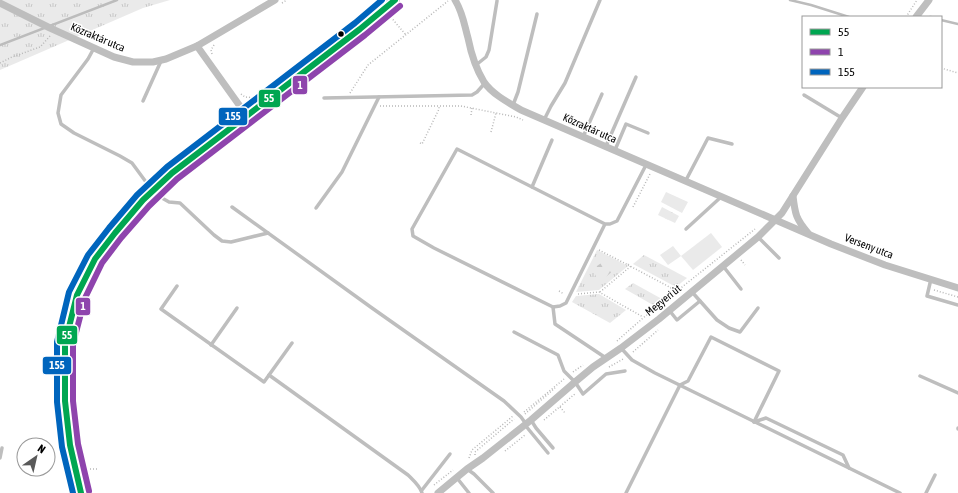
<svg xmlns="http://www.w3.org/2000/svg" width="958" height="493" viewBox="0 0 958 493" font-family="'Asap Condensed',sans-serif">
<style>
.grass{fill:url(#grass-tufts)}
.forest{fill:url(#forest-firs)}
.park{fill:url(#park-crowns)}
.pitch{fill:#eaeaea}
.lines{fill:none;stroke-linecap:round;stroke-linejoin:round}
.stream{stroke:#bcbcbc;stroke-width:2.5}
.path{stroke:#b8b8b8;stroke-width:1.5;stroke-dasharray:1 2;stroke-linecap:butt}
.lane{stroke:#bebebe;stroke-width:3.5}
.street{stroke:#bebebe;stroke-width:7}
.secondary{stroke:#c2c2c2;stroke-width:10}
.secondary-bridge{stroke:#c2c2c2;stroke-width:10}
.bus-1-casing{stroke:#fff;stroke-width:9}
.bus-2-casing{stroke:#fff;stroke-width:9}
.bus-3-casing{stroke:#fff;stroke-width:9}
.bus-1{stroke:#00a651;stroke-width:6}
.bus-2{stroke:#8e44ad;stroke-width:6}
.bus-3{stroke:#0065bd;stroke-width:6}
.bus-dot{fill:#000;stroke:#fff;stroke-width:1.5}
.labels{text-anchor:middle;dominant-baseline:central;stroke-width:3;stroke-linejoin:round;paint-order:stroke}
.street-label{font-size:11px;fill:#000;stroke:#fff}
.line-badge{stroke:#fff;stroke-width:1.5}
.badge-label{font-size:11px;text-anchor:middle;font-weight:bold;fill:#fff}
</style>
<defs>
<pattern id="grass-tufts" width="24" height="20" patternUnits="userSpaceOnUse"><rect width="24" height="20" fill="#eaeaea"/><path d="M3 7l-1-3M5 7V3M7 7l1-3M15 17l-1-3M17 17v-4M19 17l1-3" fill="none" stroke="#c7c7c7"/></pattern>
<pattern id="forest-firs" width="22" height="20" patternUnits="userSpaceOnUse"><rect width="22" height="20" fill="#eaeaea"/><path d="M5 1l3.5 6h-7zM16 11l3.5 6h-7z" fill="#c7c7c7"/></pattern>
<pattern id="park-crowns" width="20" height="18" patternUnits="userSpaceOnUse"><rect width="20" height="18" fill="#eaeaea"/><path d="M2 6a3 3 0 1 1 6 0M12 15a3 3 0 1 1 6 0" fill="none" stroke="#c7c7c7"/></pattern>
</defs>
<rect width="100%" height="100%" fill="#fff"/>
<!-- grass -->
<g class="grass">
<path d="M0,0H170L143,8L0,70Z"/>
<path d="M597,250L628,266L599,290L576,292Z"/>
<path d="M644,255L687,278L676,287L633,264Z"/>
<path d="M633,283L662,299L653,305L625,289Z"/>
<path d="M599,294L626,310L610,323L572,302L576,296Z"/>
</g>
<!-- forest -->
<path class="forest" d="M604,261L611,263L615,267L614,270L601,281L595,275L597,266Z"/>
<!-- park -->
<path class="park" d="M662,207L679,216L675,223L658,215Z"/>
<!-- pitch -->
<g class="pitch">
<path d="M666,192L688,202L682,213L661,202Z"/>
<path d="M711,233L722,247L693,270L681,256Z"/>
<path d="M673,246L681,256L668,265L660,255Z"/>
</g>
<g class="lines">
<!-- stream -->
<g class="stream">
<path d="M790,0L811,5L849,17"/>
<path d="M930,17H931"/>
<path d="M941,20L958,24"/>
<path d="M0,45L117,0"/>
</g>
<!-- path -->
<g class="path">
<path d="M282,3L287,0"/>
<path d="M389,15L406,35"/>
<path d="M906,17L917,0"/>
<path d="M212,54L211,50L214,45"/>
<path d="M0,63L12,57L40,47L50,36"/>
<path d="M941,68L958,73"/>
<path d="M350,93L368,65L448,1"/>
<path d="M241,94L245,97L256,98"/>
<path d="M380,106H461L516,117L523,120"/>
<path d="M471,115L472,108"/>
<path d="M491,132L496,113"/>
<path d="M420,143L422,144L439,109V107"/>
<path d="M633,207L650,174"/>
<path d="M599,250L628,265L629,263"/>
<path d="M741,260L745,265"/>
<path d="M628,265L677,291"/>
<path d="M934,290L958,297"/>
<path d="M559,291L564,294"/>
<path d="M600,292L631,266"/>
<path d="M578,294L599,292L643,317"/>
<path d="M617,341L643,318L755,229"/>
<path d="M633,352L658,330"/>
<path d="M609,367L623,359"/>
<path d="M573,372L583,365"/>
<path d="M560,407L565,413"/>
<path d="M524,412L564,379"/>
<path d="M525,414L555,388"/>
<path d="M544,420L576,393"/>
<path d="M505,451L525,435"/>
<path d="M475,455V452L514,419"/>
<path d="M469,458L472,450L513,416"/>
<path d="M84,469H97"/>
<path d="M434,485L453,470"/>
</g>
<!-- lane -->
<g class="lane">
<path d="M94,48L88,59L61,95L58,113L61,124L74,133L120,156L132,163L146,182L162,198L169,202L180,203L214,235L222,241L231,242L268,233"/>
<path d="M476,65L486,57L489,50L497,1"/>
<path d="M804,95L842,118"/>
<path d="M324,98L472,95L477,92L485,83"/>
<path d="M143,101L161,61"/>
<path d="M513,105L518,92L537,14"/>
<path d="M544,120L551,106L565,83L600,0"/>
<path d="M583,137L602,94"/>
<path d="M606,146L636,77"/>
<path d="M615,150L626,124L648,133"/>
<path d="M685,182L708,138L732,144"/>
<path d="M532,187L552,140"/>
<path d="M232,207L372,308L504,401L521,417L526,424"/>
<path d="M316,208L342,172L379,97"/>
<path d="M605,224L566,303L560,306L553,307L434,248L413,236L412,229L457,149L605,224H610L617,221L646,165"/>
<path d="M686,229L721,197"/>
<path d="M758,237L779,258"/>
<path d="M723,266L741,289"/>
<path d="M931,279L927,296L958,305"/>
<path d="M177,286L161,309L264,382L269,375"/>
<path d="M692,292L717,320L729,328L740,332L758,308"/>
<path d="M553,307L555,324L606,358"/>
<path d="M669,310L677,320L700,301"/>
<path d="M514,332L558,355L564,371L575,382L583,394L606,374L625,371"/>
<path d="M292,343L269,375L408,475C414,481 420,486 422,493"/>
<path d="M211,345L237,308"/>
<path d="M621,348L632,360L655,373L900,493"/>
<path d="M920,376L958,393"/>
<path d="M531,420L536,428L553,448"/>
<path d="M754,422L766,418L843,455L849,468"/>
<path d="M525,425L548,453"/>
<path d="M958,428V429"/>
<path d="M0,458L2,448"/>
<path d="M467,469L474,474L493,493"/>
<path d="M457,478L469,493"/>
<path d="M422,490L450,454"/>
<path d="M626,493L680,385L688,381L711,337L779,371L754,422"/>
<path d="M926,493L935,475"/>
</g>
<!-- street -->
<g class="street">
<path d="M455,0C463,13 464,24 468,38C471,53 476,69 484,82C492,94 509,103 521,110L831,244L885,265L958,288"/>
<path d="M0,3L50,28L114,57L133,62H153L166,59L197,46L275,0"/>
<path d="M916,17L929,0"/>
<path d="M197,46L247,116"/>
<path d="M793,196C795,214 796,219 808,233"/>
<path d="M438,493L467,469L483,458L531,420L575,382L593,367L621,348L659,319L729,261L758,237L782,213L842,118L863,87"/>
</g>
<!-- secondary -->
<g class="secondary">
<path d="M167,178L360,29L395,0"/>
<path d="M81,493L70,445L65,401V343L77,295L95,259L126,219"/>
</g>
<!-- secondary-bridge -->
<path class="secondary-bridge" d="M126,219L143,200L167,178"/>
<!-- bus-1 casing -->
<g class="bus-1-casing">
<path id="bus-1" d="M81,493L70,445L65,401V343L77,295L95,259L115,233L143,200L172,173L360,29L395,0"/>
</g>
<!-- bus-2 casing -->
<g class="bus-2-casing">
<path id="bus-2" d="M89,491L78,444L73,401V344L85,298L102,263L121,238L149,206L177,179L365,35L400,6"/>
</g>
<!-- bus-3 casing -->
<g class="bus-3-casing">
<path id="bus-3" d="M73,493L62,447L57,402V342L69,292L88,255L109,228L137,195L167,167L355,23L382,0"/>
</g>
<!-- bus-1 -->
<use href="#bus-1" class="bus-1"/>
<!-- bus-2 -->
<use href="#bus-2" class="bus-2"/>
<!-- bus-3 -->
<use href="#bus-3" class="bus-3"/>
</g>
<!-- markers -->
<circle class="bus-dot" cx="341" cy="34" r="3.5"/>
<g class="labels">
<!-- street labels -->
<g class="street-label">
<text transform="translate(98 37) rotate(23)">Közraktár utca</text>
<text transform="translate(590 128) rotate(24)">Közraktár utca</text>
<text transform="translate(869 246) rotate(21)">Verseny utca</text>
<text transform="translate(663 300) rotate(-39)">Megyeri út</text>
</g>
</g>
<g class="line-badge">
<rect x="292" y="75" width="16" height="20" rx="4" fill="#8e44ad"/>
<rect x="258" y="89" width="23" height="19" rx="4" fill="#00a651"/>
<rect x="218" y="107" width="30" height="19" rx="4" fill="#0065bd"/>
<rect x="75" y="297" width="16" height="19" rx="4" fill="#8e44ad"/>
<rect x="56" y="325" width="22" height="20" rx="4" fill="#00a651"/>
<rect x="42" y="356" width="30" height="19" rx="4" fill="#0065bd"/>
</g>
<g class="badge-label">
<text x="300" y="89">1</text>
<text x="269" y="102">55</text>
<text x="233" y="120">155</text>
<text x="83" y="310">1</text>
<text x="67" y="339">55</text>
<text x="57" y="369">155</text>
</g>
<!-- legend -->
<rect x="802" y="16" width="140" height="72" fill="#ffffff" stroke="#999999"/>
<rect x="810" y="29" width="20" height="6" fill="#00a651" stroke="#999999"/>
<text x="838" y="36" font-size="12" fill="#000000">55</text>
<rect x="810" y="49" width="20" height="6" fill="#8e44ad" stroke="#999999"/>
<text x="838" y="56" font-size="12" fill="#000000">1</text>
<rect x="810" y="69" width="20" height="6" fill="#0065bd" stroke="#999999"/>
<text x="838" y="76" font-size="12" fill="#000000">155</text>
<!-- north arrow -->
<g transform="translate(36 457) rotate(34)"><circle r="19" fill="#ffffff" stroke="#999999"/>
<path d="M0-3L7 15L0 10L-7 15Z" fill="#595959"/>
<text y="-6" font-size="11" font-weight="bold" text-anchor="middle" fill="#000000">N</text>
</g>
</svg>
